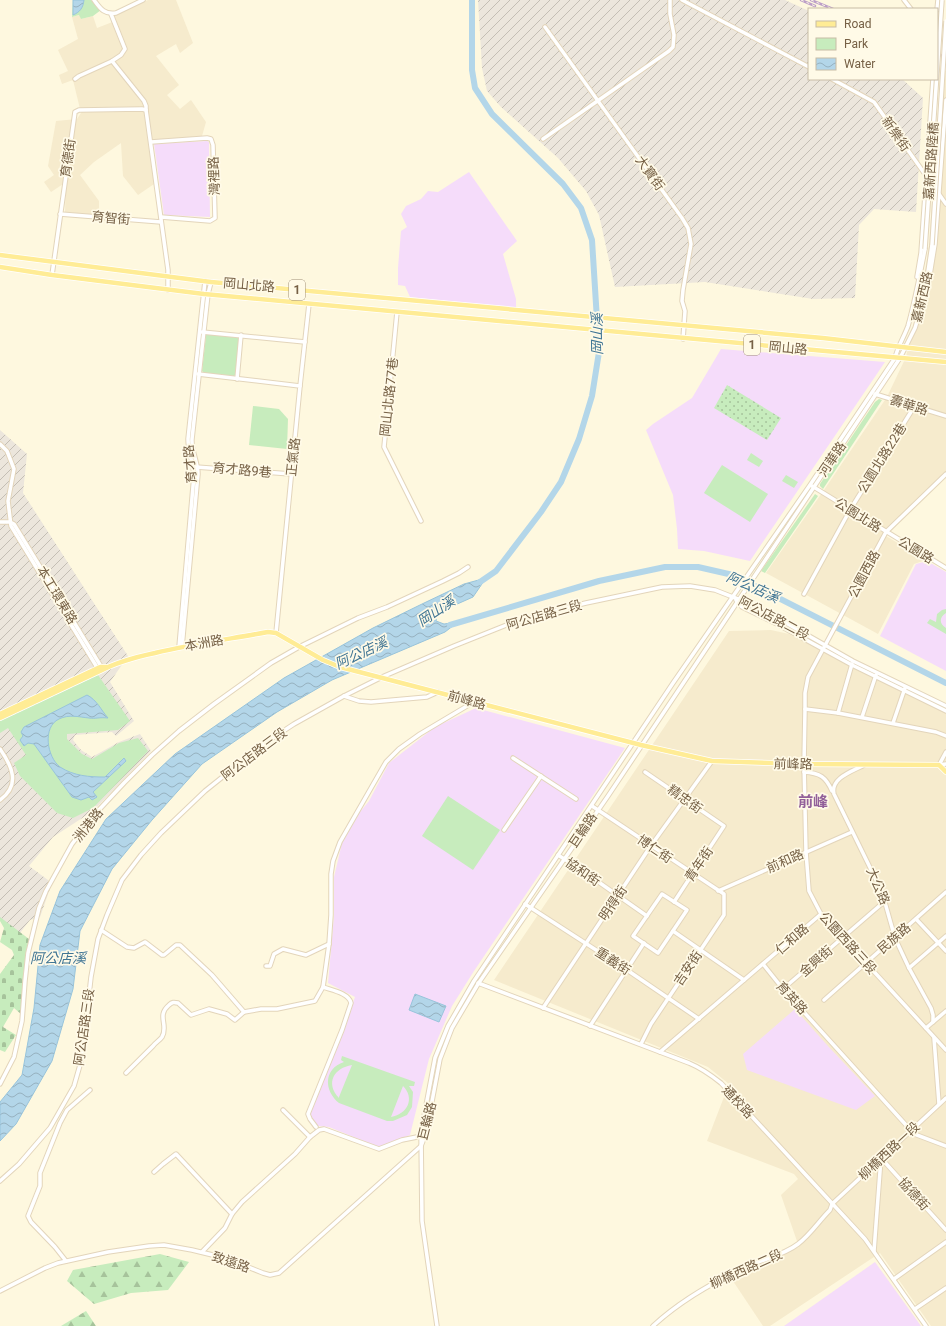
<svg xmlns="http://www.w3.org/2000/svg" width="946" height="1326" viewBox="0 0 946 1326" font-family="Roboto,'Noto Sans TC',sans-serif">
<style>
.residential{fill:#f6ebcd}
.industrial{fill:url(#industrial-furrows)}
.education{fill:#f5dcfa}
.grass{fill:url(#grass-dots)}
.forest{fill:url(#forest-firs)}
.cemetery{fill:url(#cemetery-stones)}
.park{fill:#c7ecbd;fill-rule:evenodd}
.water{fill:url(#water-waves);stroke:#98c4db}
.lines{fill:none;stroke-linecap:round;stroke-linejoin:round}
.river{stroke:#b3d6e9;stroke-width:6}
.minor-casing{stroke:#e3d5bb;stroke-width:5.5}
.major-casing{stroke:#fff;stroke-width:6}
.minor{stroke:#fff;stroke-width:3.5}
.major{stroke:#ffec95;stroke-width:4.5}
.rail-casing{stroke:#bc9ec7;stroke-width:2.5}
.rail{stroke:#fffae7;stroke-width:1;stroke-dasharray:3;stroke-linecap:butt}
.minor-bridge-casing{stroke:#e3d5bb;stroke-width:5.5;stroke-linecap:butt}
.minor-bridge{stroke:#fff;stroke-width:3.5}
.labels{text-anchor:middle;dominant-baseline:central;stroke-width:3.5;stroke-linejoin:round;paint-order:stroke}
.shield{fill:#fffae7;stroke:#9f8e76;stroke-width:1}
.shield-label{font-size:12px;font-weight:bold;fill:#766045}
.street-label{font-size:13px;fill:#766045;stroke:#fffae7}
.water-label{font-size:14px;font-style:italic;fill:#407594;stroke:#fffae7}
.quarter-label{font-size:15px;font-weight:bold;fill:#92609a;stroke:#fffae7}
</style>
<defs>
<pattern id="industrial-furrows" width="10" height="10" patternUnits="userSpaceOnUse"><rect width="10" height="10" fill="#ece6dc"/><path d="M-1 1l2-2M0 10L10 0M9 11l2-2" fill="none" stroke="#c4beb4"/></pattern>
<pattern id="grass-dots" width="8" height="8" patternUnits="userSpaceOnUse"><rect width="8" height="8" fill="#c7ecbd"/><path d="M2 2h.1M6 6h.1" fill="none" stroke="#a6c39b" stroke-width="1.8" stroke-linecap="round"/></pattern>
<pattern id="forest-firs" width="22" height="20" patternUnits="userSpaceOnUse"><rect width="22" height="20" fill="#c7ecbd"/><path d="M5 1l3.5 6h-7zM16 11l3.5 6h-7z" fill="#a6c39b"/></pattern>
<pattern id="cemetery-stones" width="16" height="16" patternUnits="userSpaceOnUse"><rect width="16" height="16" fill="#c7ecbd"/><path d="M2 7V4a2 2 0 0 1 4 0v3zM10 15v-3a2 2 0 0 1 4 0v3z" fill="#a6c39b"/></pattern>
<pattern id="water-waves" width="16" height="10" patternUnits="userSpaceOnUse"><rect width="16" height="10" fill="#b3d6e9"/><path d="M0 5q4-4 8 0t8 0" fill="none" stroke="#96b1bf"/></pattern>
</defs>
<rect width="100%" height="100%" fill="#fef8df"/>
<!-- residential -->
<g class="residential">
<path d="M148,0H176L193,43L180,53L176,44L156,56L179,85L167,95L180,109L191,100L206,122L202,136L148,141L154,184L138,195L123,176L121,143L94,162L80,175L99,201V215L65,212L66,182L51,192L44,182L54,175L48,166L56,121L77,119L81,113L73,80L62,84L59,75L68,71L58,50L78,39L72,17L80,15L81,19L93,16L97,28L115,21L113,16Z"/>
<path d="M941,69L946,71V478L886,536L926,560L914,564L878,634L766,573L824,490L887,397L906,357L913,326L921,297L929,245Z"/>
<path d="M771,630L789,634L946,713V1326H931L880,1253L770,1326H763L731,1278L799,1247L781,1195L798,1179L794,1174L707,1141L729,1084L708,1067L494,980L729,631Z"/>
</g>
<!-- industrial -->
<g class="industrial">
<path d="M478,0H785L809,11V79H902L923,98L916,212L874,209L859,225L855,298L813,299L705,282L615,287L599,215L586,191L558,158L501,107L487,91L482,68Z"/>
<path d="M0,430L27,454L23,493L128,656L110,682L134,721L116,736L112,732L75,735L73,740L81,750L92,757L119,742L140,734L151,751L93,811L53,837L29,866L52,883L40,917L30,920L20,933L0,919Z"/>
</g>
<!-- education -->
<g class="education">
<path d="M207,141L209,142L210,217L164,215L154,144Z"/>
<path d="M469,172L517,241L503,254L516,299V308L410,297L405,286L398,285V268L401,231L407,227L401,214L406,206L421,199L428,191L438,192Z"/>
<path d="M721,349L885,362L750,561L704,551L678,549L677,529L673,495L646,430L653,424L692,398Z"/>
<path d="M927,561L946,572V671L880,636L916,564Z"/>
<path d="M476,708L625,748L474,971L452,1006L429,1059L410,1135L378,1147L329,1127L318,1126L310,1115L355,997L328,983L334,916V877L342,843L360,812L369,801L389,763L435,727Z"/>
<path d="M795,1009L827,1045L875,1096L856,1110L747,1070L743,1054Z"/>
<path d="M875,1262L921,1326H784Z"/>
</g>
<!-- grass -->
<path class="grass" d="M727,385L781,418L767,440L714,408Z"/>
<!-- forest -->
<g class="forest">
<path d="M160,1254L189,1262L168,1290L131,1293L94,1304L67,1281L73,1270Z"/>
<path d="M86,1311L96,1326H61Z"/>
</g>
<!-- cemetery -->
<path class="cemetery" d="M0,917L29,939L24,970L22,1015L14,1008L3,1027L16,1035L5,1052L0,1050V974L14,955L12,950L0,942L4,928L0,921Z"/>
<!-- park -->
<g class="park">
<path d="M73,0H91L101,10L93,16L81,19L79,15L72,17Z"/>
<path d="M208,334L237,337L239,339L235,375L234,376L204,373L202,371L206,335Z"/>
<path d="M879,399L882,400L823,489L820,486V484L875,402Z"/>
<path d="M253,406L279,409L288,419L287,449L249,445Z"/>
<path d="M751,453L763,461L759,467L747,460Z"/>
<path d="M722,465L768,494L750,522L704,493Z"/>
<path d="M786,475L798,482L794,488L782,481Z"/>
<path d="M815,494L818,496L765,573L761,571Z"/>
<path d="M946,609V613C939,617 939,624 946,628V634L927,623L930,619L936,622L937,614L942,610Z"/>
<path d="M98,675L130,721L118,730L67,734V739L82,754L92,759L119,743L138,738L148,751L93,808L73,818L57,813L20,776L14,763L26,755L8,728L0,733V721Z"/>
<path d="M448,796L500,830L473,870L422,836Z"/>
<path d="M342,1056L415,1082L414,1086H409L413,1092L412,1107L407,1115L393,1121H387L339,1103C324,1091 323,1069 344,1062L341,1060ZM352,1065L339,1097V1098C325,1083 334,1068 352,1065ZM403,1086C415,1098 408,1114 391,1117Z"/>
</g>
<!-- water -->
<g class="water">
<path d="M73,0H84C83,8 80,12 73,15Z"/>
<path d="M486,578L473,597L437,613L436,621L444,624L458,622L445,632L332,680L277,712L202,764L152,820L112,869L80,931L73,989L52,1061L16,1124L0,1141V1102L22,1075L34,1008L40,945L60,891L106,819L175,754L284,678L373,628L422,604L464,584Z"/>
<path d="M87,695C97,700 101,710 108,718C99,717 96,719 89,718C79,717 69,714 59,719C42,727 47,757 60,767C74,776 89,777 105,777L124,758L126,761L93,792L97,797L92,800L89,797L81,800L72,797L34,744L28,743L24,746L20,740L23,736L21,732L24,727Z"/>
<path d="M415,994L446,1006L439,1022L409,1010Z"/>
</g>
<g class="lines">
<!-- river -->
<g class="river">
<path d="M472,0V70L475,88L492,114L563,184L581,208L592,240L599,352L592,396L579,439L561,482L541,512L496,571L480,582"/>
<path d="M450,625L599,581L665,567H698L733,575L946,683"/>
</g>
<!-- minor casing -->
<g class="minor-casing">
<g id="minor">
<path d="M94,0C100,8 104,15 116,13L143,0"/>
<path d="M682,0L809,67"/>
<path d="M904,0L911,9"/>
<path d="M937,10L938,0"/>
<path d="M111,14L125,49L121,55L112,61L144,101L146,106V110L168,270V290"/>
<path d="M545,27L682,218L688,228L691,244L683,290L682,301L685,311L683,339"/>
<path d="M75,79L79,76L112,61"/>
<path d="M832,79L874,102L946,204"/>
<path d="M543,139L669,51L673,47L674,35L670,14V0"/>
<path d="M151,142L207,138L211,139L213,145L215,218L210,221L161,217"/>
<path d="M60,214L161,222"/>
<path d="M52,275L75,112L79,110L142,109L146,110"/>
<path d="M917,277L921,253L933,79"/>
<path d="M929,281L935,244L946,100"/>
<path d="M397,312L384,447L421,521"/>
<path d="M202,332L305,342"/>
<path d="M198,374L300,386L276,633"/>
<path d="M237,379L241,335"/>
<path d="M300,386L309,304"/>
<path d="M875,394L946,416"/>
<path d="M0,444L7,451L14,469L8,501L11,526L98,669"/>
<path d="M196,467L291,474"/>
<path d="M946,474L886,532L808,677L805,693V709L804,764L806,852L809,891L821,914L946,1050"/>
<path d="M812,486L946,568"/>
<path d="M0,522H10"/>
<path d="M10,522L14,524L102,668"/>
<path d="M804,594L850,510L914,407"/>
<path d="M736,600L742,607L777,624L852,665L946,711"/>
<path d="M179,647L194,475C193,463 188,451 188,439L205,281"/>
<path d="M182,647L198,474C198,462 191,451 192,439L208,294L211,282"/>
<path d="M344,696L359,701L371,702L427,697L438,692"/>
<path d="M805,709L838,713L936,732L946,736"/>
<path d="M838,713L852,664"/>
<path d="M862,717L876,675"/>
<path d="M893,723L905,688"/>
<path d="M0,749C12,766 21,785 0,800"/>
<path d="M513,758L576,799"/>
<path d="M864,765C853,771 830,778 834,794L882,892L895,938L909,968L931,1008L933,1015V1022"/>
<path d="M939,765L946,752"/>
<path d="M939,765L946,764"/>
<path d="M645,772L724,826L674,902"/>
<path d="M804,772C820,773 826,777 832,791"/>
<path d="M592,806L724,894V915L651,1024L641,1044"/>
<path d="M504,830L541,776"/>
<path d="M558,855L580,869L647,916"/>
<path d="M718,891L852,832"/>
<path d="M662,894L687,910L658,953L633,936Z"/>
<path d="M525,904L627,970L699,1019"/>
<path d="M916,919L946,951"/>
<path d="M101,930L127,947L134,948L145,942L162,955H164L176,945H180L212,975L244,1012"/>
<path d="M673,931L744,980"/>
<path d="M763,964L783,989L906,1125L909,1132L946,1146"/>
<path d="M266,966H270L274,954L283,949L306,955L329,944"/>
<path d="M909,968L946,936"/>
<path d="M478,983L689,1063C701,1068 711,1075 721,1083L865,1239L926,1326"/>
<path d="M783,989L885,901"/>
<path d="M824,1000L946,892"/>
<path d="M543,1008L650,847L712,761"/>
<path d="M590,1026L644,943"/>
<path d="M926,1028L946,1011"/>
<path d="M934,1038L939,1104"/>
<path d="M660,1052L821,914"/>
<path d="M126,1073C135,1064 144,1055 153,1046C155,1043 160,1040 162,1037C169,1025 156,1016 169,1005C172,1002 174,1002 178,1003L191,1015L209,1009L227,1014L235,1020L244,1012L261,1009H277L315,1001L323,987L329,944L331,915V874L333,861L340,842L386,762L399,749L420,734L467,706L472,701"/>
<path d="M0,1084L14,1057L22,1021L25,981L28,953L39,908L46,891L72,844L96,813L124,783L152,755L179,731L214,704L271,663L299,647L358,618L387,607L443,581L459,573L468,567"/>
<path d="M283,1110L310,1137"/>
<path d="M316,1127L310,1119L308,1114L342,1030L351,1003C349,993 331,990 323,987"/>
<path d="M881,1158L946,1230"/>
<path d="M154,1172L163,1164L176,1154L232,1214"/>
<path d="M0,1181L19,1164L50,1128L74,1086L82,1058L91,977L98,939L107,915L122,880L141,855L161,833L205,791L265,743L294,724L344,696L382,677L454,646L509,624L561,609L586,603L662,587L690,586L715,590L743,601L779,619L853,661L946,706"/>
<path d="M874,1251L881,1158"/>
<path d="M202,1252L225,1228L232,1214L242,1202L295,1154L310,1137L319,1130L324,1129L379,1149L402,1140L422,1136"/>
<path d="M66,1261L55,1247L31,1222L28,1216L40,1186V1173L60,1123L67,1110L90,1090"/>
<path d="M894,1279L946,1242"/>
<path d="M0,1291L45,1268L58,1263L108,1252L149,1246L164,1245L192,1250L225,1258L263,1273L270,1275L279,1273L421,1146L426,1133L440,1059L452,1028L478,984L608,796L900,358L915,328L924,298L932,245"/>
<path d="M915,1309L946,1288"/>
<path d="M437,1326L422,1221L421,1132L435,1058L448,1026L474,981L673,683L810,485L895,358C898,346 904,337 908,326C915,301 920,275 925,249"/>
<path d="M653,1326C681,1300 713,1282 748,1266C764,1259 784,1255 798,1244C810,1235 819,1221 830,1210L832,1204L946,1098"/>
</g>
</g>
<!-- major casing -->
<g class="major-casing">
<g id="major">
<path d="M0,255L211,282L823,338L946,352"/>
<path d="M0,267L52,275L204,294L946,362"/>
<path d="M0,714L98,668L101,667H107"/>
<path d="M0,718L100,671C117,662 136,657 155,653C192,644 230,639 268,632L276,633L323,660L340,667L641,745L712,761L804,764L939,765L946,772"/>
</g>
</g>
<!-- minor -->
<use href="#minor" class="minor"/>
<!-- major -->
<use href="#major" class="major"/>
<!-- rail casing -->
<g class="rail-casing">
<g id="rail">
<path d="M801,0L815,6"/>
<path d="M811,0L833,9"/>
<path d="M937,54L946,57"/>
</g>
</g>
<!-- rail -->
<use href="#rail" class="rail"/>
<!-- minor-bridge casing -->
<g class="minor-bridge-casing">
<g id="minor-bridge">
<path d="M932,245L946,21"/>
<path d="M925,249L942,0"/>
</g>
</g>
<!-- minor-bridge -->
<use href="#minor-bridge" class="minor-bridge"/>
</g>
<g class="labels">
<!-- shield labels -->
<g class="shield">
<rect x="289" y="280" width="16" height="20" rx="3"/>
<rect x="744" y="335" width="16" height="20" rx="3"/>
</g>
<g class="shield-label">
<text x="297" y="290">1</text>
<text x="752" y="345">1</text>
</g>
<!-- street labels -->
<g class="street-label">
<text transform="translate(896 134) rotate(55)">新樂街</text>
<text transform="translate(68 158) rotate(-82)">育德街</text>
<text transform="translate(931 161) rotate(-86)">嘉新西路陸橋</text>
<text transform="translate(650 173) rotate(54)">大寶街</text>
<text transform="translate(214 176) rotate(-92)">灣裡路</text>
<text transform="translate(111 218) rotate(5)">育智街</text>
<text transform="translate(249 285) rotate(5)">岡山北路</text>
<text transform="translate(922 297) rotate(-77)">嘉新西路</text>
<text transform="translate(788 348) rotate(5)">岡山路</text>
<text transform="translate(389 397) rotate(-84)">岡山北路77巷</text>
<text transform="translate(909 405) rotate(17)">壽華路</text>
<text transform="translate(293 457) rotate(-84)">正氣路</text>
<text transform="translate(882 458) rotate(-58)">公園北路22巷</text>
<text transform="translate(832 459) rotate(-56)">河華路</text>
<text transform="translate(190 464) rotate(-95)">育才路</text>
<text transform="translate(242 470) rotate(5)">育才路9巷</text>
<text transform="translate(858 515) rotate(32)">公園北路</text>
<text transform="translate(916 550) rotate(31)">公園路</text>
<text transform="translate(864 574) rotate(-62)">公園西路</text>
<text transform="translate(57 595) rotate(59)">本工環東路</text>
<text transform="translate(544 615) rotate(-16)">阿公店路三段</text>
<text transform="translate(774 618) rotate(28)">阿公店路二段</text>
<text transform="translate(204 643) rotate(-10)">本洲路</text>
<text transform="translate(467 700) rotate(15)">前峰路</text>
<text transform="translate(254 754) rotate(-37)">阿公店路三段</text>
<text transform="translate(793 764) rotate(1)">前峰路</text>
<text transform="translate(685 799) rotate(35)">精忠街</text>
<text transform="translate(88 825) rotate(-51)">洲港路</text>
<text transform="translate(583 830) rotate(-56)">巨輪路</text>
<text transform="translate(655 849) rotate(34)">博仁街</text>
<text transform="translate(785 861) rotate(-24)">前和路</text>
<text transform="translate(699 864) rotate(-56)">青年街</text>
<text transform="translate(583 872) rotate(34)">協和街</text>
<text transform="translate(878 886) rotate(67)">大公路</text>
<text transform="translate(613 903) rotate(-56)">明得街</text>
<text transform="translate(894 938) rotate(-41)">民族路</text>
<text transform="translate(792 939) rotate(-41)">仁和路</text>
<text transform="translate(848 943) rotate(48)">公園西路三段</text>
<text transform="translate(613 961) rotate(33)">重義街</text>
<text transform="translate(816 961) rotate(-41)">金興街</text>
<text transform="translate(688 968) rotate(-56)">吉安街</text>
<text transform="translate(792 998) rotate(48)">育英路</text>
<text transform="translate(84 1027) rotate(-82)">阿公店路三段</text>
<text transform="translate(738 1102) rotate(47)">通校路</text>
<text transform="translate(427 1121) rotate(-76)">巨輪路</text>
<text transform="translate(889 1151) rotate(-43)">柳橋西路一段</text>
<text transform="translate(914 1194) rotate(48)">協德街</text>
<text transform="translate(231 1262) rotate(19)">致遠路</text>
<text transform="translate(746 1269) rotate(-24)">柳橋西路二段</text>
</g>
<!-- water labels -->
<g class="water-label">
<text transform="translate(597 334) rotate(-91)">岡山溪</text>
<text transform="translate(753 587) rotate(24)">阿公店溪</text>
<text transform="translate(436 611) rotate(-34)">岡山溪</text>
<text transform="translate(361 653) rotate(-25)">阿公店溪</text>
<text x="58" y="958">阿公店溪</text>
</g>
<!-- quarter labels -->
<g class="quarter-label">
<text x="813" y="802">前峰</text>
</g>
</g>
<!-- legend -->
<rect x="808" y="8" width="130" height="72" fill="#fffae7" stroke="#c8bca6"/>
<rect x="816" y="21" width="20" height="6" fill="#ffec95" stroke="#c8bca6"/>
<text x="844" y="28" font-size="12" fill="#766045">Road</text>
<rect x="816" y="38" width="20" height="12" fill="#c7ecbd" stroke="#c8bca6"/>
<text x="844" y="48" font-size="12" fill="#766045">Park</text>
<rect x="816" y="58" width="20" height="12" fill="url(#water-waves)" stroke="#c8bca6"/>
<text x="844" y="68" font-size="12" fill="#766045">Water</text>
</svg>
